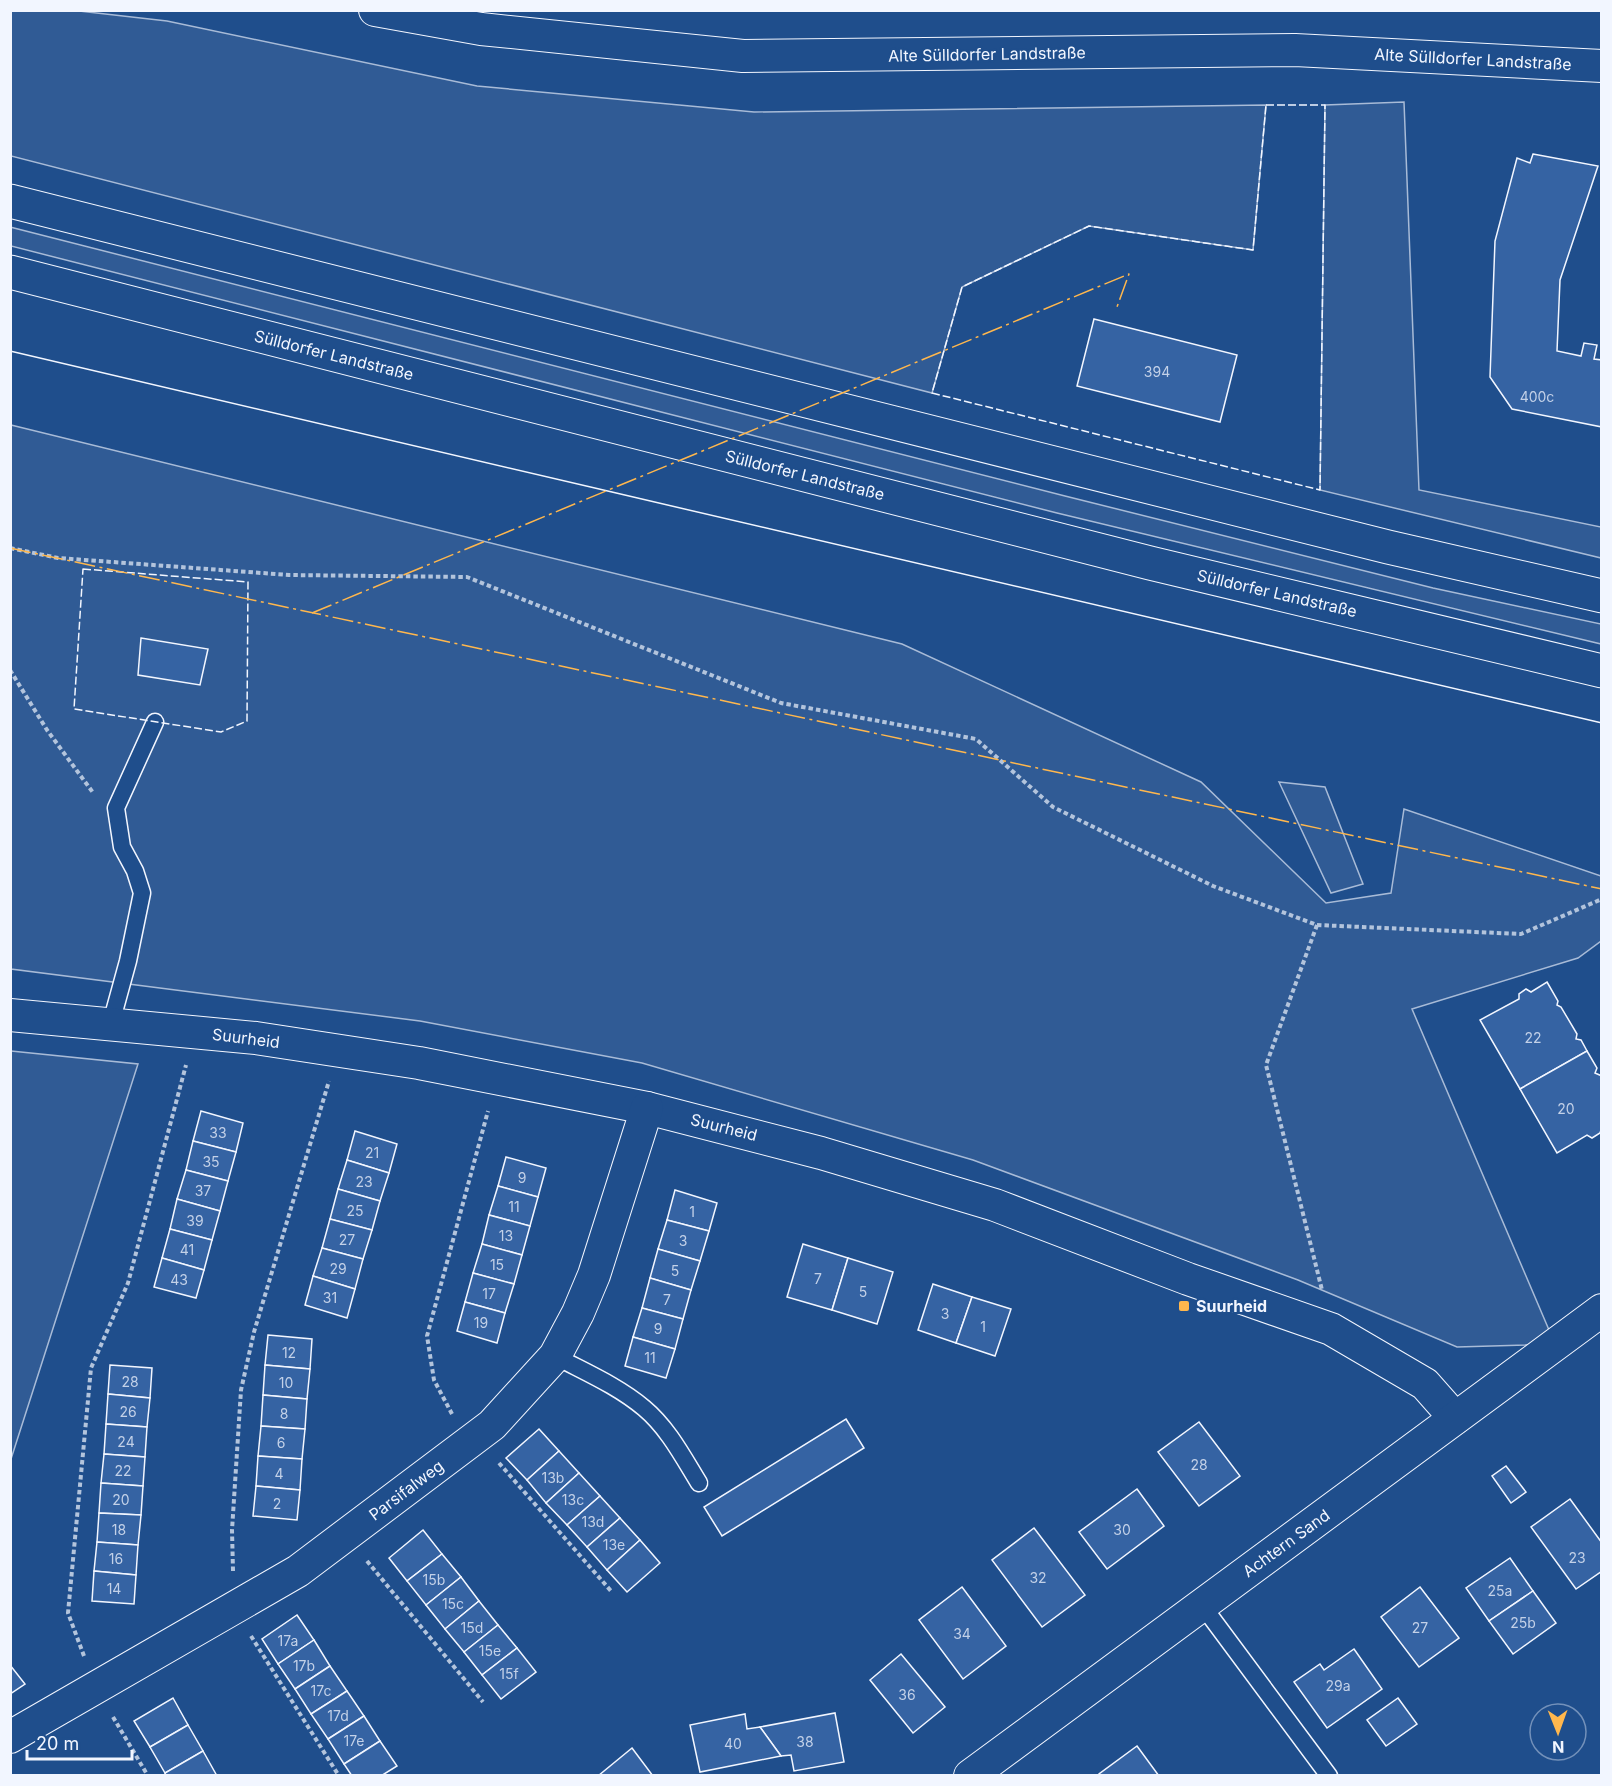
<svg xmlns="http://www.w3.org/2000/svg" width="1612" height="1786" viewBox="0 0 1612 1786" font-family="Inter,sans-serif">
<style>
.built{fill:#305b95;stroke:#a8bbd7;stroke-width:1.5}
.building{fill:#3563a3;stroke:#f2f6ff;stroke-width:1.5}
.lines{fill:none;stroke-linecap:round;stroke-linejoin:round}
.lane-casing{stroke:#f2f6ff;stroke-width:19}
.street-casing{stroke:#f2f6ff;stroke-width:34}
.highway-casing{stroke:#f2f6ff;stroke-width:35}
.path{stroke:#b3c4dc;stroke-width:4;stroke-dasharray:4.5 3;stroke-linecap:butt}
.lane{stroke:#1f4e8c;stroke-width:16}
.street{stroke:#1f4e8c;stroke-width:32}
.highway{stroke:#1f4e8c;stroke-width:33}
.tram{stroke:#f2f6ff;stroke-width:1.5}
.fence{stroke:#f2f6ff;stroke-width:1.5;stroke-dasharray:8 3;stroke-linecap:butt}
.power{stroke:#ffb74d;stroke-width:1.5;stroke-dasharray:21 4.5 3 4.5;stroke-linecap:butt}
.poi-dot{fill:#ffb74d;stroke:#1f4e8c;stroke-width:2}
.labels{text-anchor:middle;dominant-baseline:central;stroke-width:4.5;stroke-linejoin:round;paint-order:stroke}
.number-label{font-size:14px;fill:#c3d1e8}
.street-label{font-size:16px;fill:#f2f6ff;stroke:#1f4e8c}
.poi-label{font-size:16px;font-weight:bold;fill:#f2f6ff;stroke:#1f4e8c;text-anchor:start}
</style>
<rect width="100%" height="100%" fill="#1f4e8c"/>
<!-- built -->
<g class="built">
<path d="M10,11H79L167,21L477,86L754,112L1266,105L1253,250L1089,226L962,287L932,393L11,156Z"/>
<path d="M1404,102L1419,490L1601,527V558L1320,490L1325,105Z"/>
<path d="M10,227L1065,496L1433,588L1601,624V644L1057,513L11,246Z"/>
<path d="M11,425L902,644L1201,782L1326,903L1391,893L1404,809L1601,876V941L1578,958L1412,1009L1555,1344L1457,1347L1298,1280L973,1160L642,1063L420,1021L11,969Z"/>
<path d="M1279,782L1325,787L1363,884L1331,893Z"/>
<path d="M11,1051L138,1064L11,1459L10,1051Z"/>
</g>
<!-- building -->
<g class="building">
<path d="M1533,154L1598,166L1560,280L1557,351L1581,356L1584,343L1597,345L1594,359L1602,360V427L1512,409L1490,377L1495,241L1517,158L1530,163Z"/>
<path d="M1094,319L1237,355L1220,422L1077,386Z"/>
<path d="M141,638L208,649L200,685L138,675Z"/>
<path d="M1547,982L1558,1001L1557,1005L1561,1007L1577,1034L1576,1039L1581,1040L1587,1051L1520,1089L1480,1020L1519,999V994L1526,989L1531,992Z"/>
<path d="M1587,1051L1597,1068L1595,1073L1602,1076V1127L1600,1133L1592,1138L1587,1135L1557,1153L1520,1089Z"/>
<path d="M201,1111L243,1123L236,1152L193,1141Z"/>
<path d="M355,1131L397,1144L389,1173L347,1160Z"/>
<path d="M193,1141L236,1152L228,1181L186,1170Z"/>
<path d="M506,1157L546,1168L538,1197L498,1186Z"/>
<path d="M347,1160L389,1173L380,1201L338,1189Z"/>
<path d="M186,1170L228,1181L220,1211L177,1199Z"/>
<path d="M498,1186L538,1197L530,1226L489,1215Z"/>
<path d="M338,1189L380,1201L372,1230L330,1219Z"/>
<path d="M675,1190L717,1203L709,1231L667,1220Z"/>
<path d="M177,1199L220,1211L212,1240L170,1229Z"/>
<path d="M489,1215L530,1226L522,1255L482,1244Z"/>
<path d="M330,1219L372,1230L363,1259L322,1248Z"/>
<path d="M667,1220L709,1231L700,1261L658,1249Z"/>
<path d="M170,1229L212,1240L204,1270L162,1258Z"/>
<path d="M482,1244L522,1255L514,1284L473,1273Z"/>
<path d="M803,1244L848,1258L832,1310L787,1297Z"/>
<path d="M322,1248L363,1259L355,1289L313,1276Z"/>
<path d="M658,1249L700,1261L691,1290L650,1278Z"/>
<path d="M162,1258L204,1270L196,1298L154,1287Z"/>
<path d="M848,1258L893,1272L877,1324L832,1310Z"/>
<path d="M473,1273L514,1284L505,1313L465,1302Z"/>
<path d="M313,1276L355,1289L347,1318L305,1305Z"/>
<path d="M650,1278L691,1290L683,1319L642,1308Z"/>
<path d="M933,1284L972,1297L956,1343L918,1330Z"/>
<path d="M972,1297L1011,1309L995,1356L956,1343Z"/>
<path d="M465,1302L505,1313L497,1343L457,1331Z"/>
<path d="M642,1308L683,1319L675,1349L633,1337Z"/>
<path d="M268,1335L312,1339L310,1369L265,1365Z"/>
<path d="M633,1337L675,1349L666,1378L625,1366Z"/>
<path d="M110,1365L152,1368L150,1398L108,1394Z"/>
<path d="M265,1365L310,1369L307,1399L263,1395Z"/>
<path d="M108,1394L150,1398L147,1427L106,1424Z"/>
<path d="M263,1395L307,1399L305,1429L261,1426Z"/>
<path d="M846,1419L864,1448L722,1536L704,1507Z"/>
<path d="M1199,1422L1240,1476L1199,1506L1158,1452Z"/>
<path d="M106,1424L147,1427L145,1457L104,1454Z"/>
<path d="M261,1426L305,1429L302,1459L258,1456Z"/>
<path d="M539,1429L559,1451L527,1480L506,1458Z"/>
<path d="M559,1451L579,1473L546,1503L527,1480Z"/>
<path d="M104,1454L145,1457L143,1486L101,1483Z"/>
<path d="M258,1456L302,1459L300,1490L256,1486Z"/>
<path d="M1506,1466L1526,1492L1511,1503L1492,1476Z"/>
<path d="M579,1473L600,1496L567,1525L546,1503Z"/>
<path d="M101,1483L143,1486L141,1515L99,1513Z"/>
<path d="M256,1486L300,1490L297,1520L253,1516Z"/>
<path d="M1137,1489L1164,1526L1107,1569L1079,1532Z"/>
<path d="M600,1496L620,1518L587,1547L567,1525Z"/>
<path d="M1570,1499L1602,1543V1571L1576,1589L1531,1527Z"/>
<path d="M99,1513L141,1515L138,1545L97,1542Z"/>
<path d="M620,1518L640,1540L607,1570L587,1547Z"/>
<path d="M1034,1528L1085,1595L1042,1627L992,1560Z"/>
<path d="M423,1530L442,1554L407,1581L389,1558Z"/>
<path d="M640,1540L660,1563L627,1592L607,1570Z"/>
<path d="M97,1542L138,1545L136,1575L94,1571Z"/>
<path d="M442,1554L461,1577L426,1605L407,1581Z"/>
<path d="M1510,1558L1533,1591L1489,1621L1466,1588Z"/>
<path d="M94,1571L136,1575L134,1604L92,1601Z"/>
<path d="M461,1577L479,1601L445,1629L426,1605Z"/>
<path d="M962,1587L1006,1646L963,1679L919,1620Z"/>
<path d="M1420,1587L1459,1638L1419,1667L1381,1617Z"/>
<path d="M1533,1591L1556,1623L1513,1654L1489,1621Z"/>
<path d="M479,1601L498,1625L464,1652L445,1629Z"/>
<path d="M297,1615L314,1640L278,1664L262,1639Z"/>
<path d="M498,1625L517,1648L482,1675L464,1652Z"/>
<path d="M314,1640L330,1666L295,1689L278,1664Z"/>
<path d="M517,1648L536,1672L501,1699L482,1675Z"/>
<path d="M1354,1649L1382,1689L1327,1728L1294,1682L1320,1664L1324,1670Z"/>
<path d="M901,1654L945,1707L913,1733L870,1680Z"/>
<path d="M10,1665L25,1684L10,1694Z"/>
<path d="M330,1666L347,1691L311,1714L295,1689Z"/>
<path d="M347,1691L364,1716L328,1739L311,1714Z"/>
<path d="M173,1698L188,1725L150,1747L134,1721Z"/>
<path d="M1398,1698L1417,1724L1386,1746L1367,1720Z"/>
<path d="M835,1713L844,1762L794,1771L791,1755L781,1756L760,1727Z"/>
<path d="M745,1714L747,1729L760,1727L781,1756L700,1772L690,1725Z"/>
<path d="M364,1716L380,1741L344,1764L328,1739Z"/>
<path d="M188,1725L203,1751L165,1773L150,1747Z"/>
<path d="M380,1741L397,1766L381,1776H352L344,1764Z"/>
<path d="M1137,1746L1159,1776H1099V1774Z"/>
<path d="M632,1748L653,1776H598Z"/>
<path d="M203,1751L217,1776H166L165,1773Z"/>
</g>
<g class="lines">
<!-- lane casing -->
<g class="lane-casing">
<g id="lane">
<path d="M111,1023L128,961L142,893L135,871L122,847L116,808L155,722"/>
<path d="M555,1356C585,1372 618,1386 644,1408C668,1428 683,1457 699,1483"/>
<path d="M1202,1605L1329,1776"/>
</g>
</g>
<!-- street casing -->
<g class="street-casing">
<g id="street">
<path d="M375,10L481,29L743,56L1295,50L1602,66"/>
<path d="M10,1015L256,1038L419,1063L647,1108L821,1153L995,1205L1188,1279L1331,1329L1425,1384L1455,1418"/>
<path d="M10,1737L298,1571L492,1425L555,1356L578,1313L594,1275L647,1108"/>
<path d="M970,1776L1602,1310"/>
</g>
</g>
<!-- highway casing -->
<g class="highway-casing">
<g id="highway">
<path d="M10,201L1388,547L1602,596"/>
<path d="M10,272L1150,563L1602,671"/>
</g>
</g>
<!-- path -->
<g class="path">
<path d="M10,548L58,558L289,575L467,577L781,703L976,739L1053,807L1213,886L1317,925L1521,934L1602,899"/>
<path d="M10,670L47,730L94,794"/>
<path d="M1317,925L1266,1065L1322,1290"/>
<path d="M452,1414L434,1380L427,1336L488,1111"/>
<path d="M499,1463L611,1591"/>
<path d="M367,1561L483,1702"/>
<path d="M233,1571L232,1530L241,1390L254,1332L329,1081"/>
<path d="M251,1636L339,1776"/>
<path d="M84,1656L68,1613L91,1368L128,1283L186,1065"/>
<path d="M113,1717L148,1776"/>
</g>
<!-- lane -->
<use href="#lane" class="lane"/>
<!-- street -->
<use href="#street" class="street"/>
<!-- highway -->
<use href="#highway" class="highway"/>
<!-- tram -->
<path class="tram" d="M10,351C541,474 1070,602 1602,723"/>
<!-- fence -->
<g class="fence">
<path d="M1266,105H1325L1320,490L932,393L962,287L1089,226L1253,250Z"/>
<path d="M83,569L248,582L247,721L221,732L74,709Z"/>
</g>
<!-- power -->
<g class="power">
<path d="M10,548L1602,889"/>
<path d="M312,613L1129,274L1117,307"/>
</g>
</g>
<!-- markers -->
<rect class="poi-dot" x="1178" y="1300" width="12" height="12" rx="3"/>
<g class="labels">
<!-- number labels -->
<g class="number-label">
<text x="1157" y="371">394</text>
<text x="1537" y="396">400c</text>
<text x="1533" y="1037">22</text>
<text x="1566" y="1108">20</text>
<text x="218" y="1132">33</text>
<text x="372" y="1152">21</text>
<text x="211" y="1161">35</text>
<text x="522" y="1177">9</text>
<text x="364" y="1181">23</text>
<text x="203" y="1190">37</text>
<text x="514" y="1206">11</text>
<text x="355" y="1210">25</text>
<text x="692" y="1211">1</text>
<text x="195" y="1220">39</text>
<text x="506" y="1235">13</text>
<text x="347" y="1239">27</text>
<text x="683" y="1240">3</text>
<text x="187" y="1249">41</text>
<text x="497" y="1264">15</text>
<text x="338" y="1268">29</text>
<text x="675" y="1270">5</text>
<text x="818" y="1278">7</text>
<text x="179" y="1279">43</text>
<text x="863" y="1291">5</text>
<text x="489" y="1293">17</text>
<text x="330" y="1297">31</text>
<text x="667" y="1299">7</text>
<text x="945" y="1313">3</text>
<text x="481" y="1322">19</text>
<text x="983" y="1326">1</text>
<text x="658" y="1328">9</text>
<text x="289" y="1352">12</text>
<text x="650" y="1357">11</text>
<text x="130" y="1381">28</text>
<text x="286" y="1382">10</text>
<text x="128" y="1411">26</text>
<text x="284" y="1413">8</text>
<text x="126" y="1441">24</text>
<text x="281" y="1442">6</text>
<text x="1199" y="1464">28</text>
<text x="123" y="1470">22</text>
<text x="279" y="1473">4</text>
<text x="553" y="1477">13b</text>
<text x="121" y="1499">20</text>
<text x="573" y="1499">13c</text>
<text x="277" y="1503">2</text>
<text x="593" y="1521">13d</text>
<text x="119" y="1529">18</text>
<text x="1122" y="1529">30</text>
<text x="614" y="1544">13e</text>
<text x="1577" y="1557">23</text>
<text x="116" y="1558">16</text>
<text x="1038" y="1577">32</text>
<text x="434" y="1579">15b</text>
<text x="114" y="1588">14</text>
<text x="1500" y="1590">25a</text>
<text x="453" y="1603">15c</text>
<text x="1523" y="1622">25b</text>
<text x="472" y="1627">15d</text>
<text x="1420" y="1627">27</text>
<text x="962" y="1633">34</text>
<text x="288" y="1640">17a</text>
<text x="490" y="1650">15e</text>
<text x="304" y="1665">17b</text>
<text x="509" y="1673">15f</text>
<text x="1338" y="1685">29a</text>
<text x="321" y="1690">17c</text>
<text x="907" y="1694">36</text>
<text x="338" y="1715">17d</text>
<text x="354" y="1740">17e</text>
<text x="805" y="1741">38</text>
<text x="733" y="1743">40</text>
</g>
<!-- street labels -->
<g class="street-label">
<text transform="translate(987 54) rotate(-1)">Alte Sülldorfer Landstraße</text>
<text transform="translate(1473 59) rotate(3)">Alte Sülldorfer Landstraße</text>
<text transform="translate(334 355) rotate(14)">Sülldorfer Landstraße</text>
<text transform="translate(805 475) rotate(14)">Sülldorfer Landstraße</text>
<text transform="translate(1277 593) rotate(13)">Sülldorfer Landstraße</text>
<text transform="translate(246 1038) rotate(7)">Suurheid</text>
<text transform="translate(724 1127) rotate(14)">Suurheid</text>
<text transform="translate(406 1490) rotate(-37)">Parsifalweg</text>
<text transform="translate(1286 1543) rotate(-36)">Achtern Sand</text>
</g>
<!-- poi labels -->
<g class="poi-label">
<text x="1196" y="1306">Suurheid</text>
</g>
</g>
<!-- border -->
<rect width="1612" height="1786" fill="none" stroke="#f2f6ff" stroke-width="24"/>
<!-- north arrow -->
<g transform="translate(1558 1732) rotate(179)"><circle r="28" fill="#1f4e8c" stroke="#7391ba" stroke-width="1.5"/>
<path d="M0-4.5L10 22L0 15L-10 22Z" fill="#ffb74d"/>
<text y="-9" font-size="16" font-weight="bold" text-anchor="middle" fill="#f2f6ff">N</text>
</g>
<!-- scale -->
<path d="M27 1750v9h105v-9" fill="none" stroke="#f2f6ff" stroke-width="3"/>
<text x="36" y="1750" font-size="18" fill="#f2f6ff" stroke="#1f4e8c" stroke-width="4.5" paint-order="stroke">20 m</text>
</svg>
